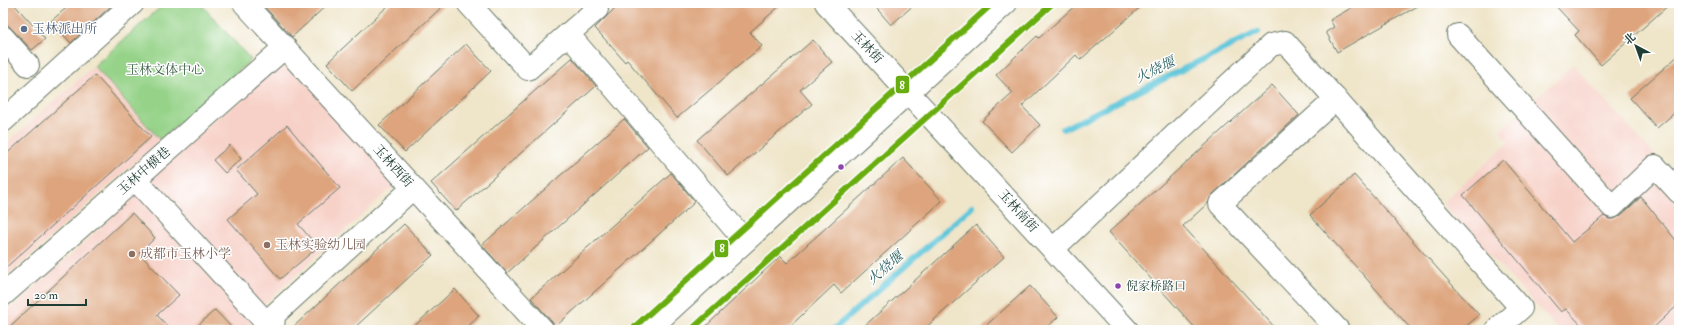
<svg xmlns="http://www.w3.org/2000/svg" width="1682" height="333" viewBox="0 0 1682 333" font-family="'IM FELL Double Pica','Noto Serif SC',serif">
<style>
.built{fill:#f7d1c8}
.green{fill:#96d389;stroke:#5a885e}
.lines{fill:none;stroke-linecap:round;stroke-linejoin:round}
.stream{stroke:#5ec6da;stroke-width:6}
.building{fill:#dda47d}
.minor-casing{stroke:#687868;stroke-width:24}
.major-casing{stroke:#687868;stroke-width:24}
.minor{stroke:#fff;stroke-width:22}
.major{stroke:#fff;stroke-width:22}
.metro-1-casing{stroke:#fff;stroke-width:9}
.metro-1{stroke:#68ad10;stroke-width:6}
.service-dot{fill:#5c6f8a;stroke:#fff;stroke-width:1.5}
.bus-dot{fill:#8e44ad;stroke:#fff;stroke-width:1.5}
.education-dot{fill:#8d6e63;stroke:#fff;stroke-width:1.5}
.labels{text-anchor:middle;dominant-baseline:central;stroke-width:3;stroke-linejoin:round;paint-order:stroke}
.bus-label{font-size:12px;fill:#1f3d34;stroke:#fff;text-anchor:start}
.service-label{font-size:13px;fill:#4e5e75;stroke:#fff;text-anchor:start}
.street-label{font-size:13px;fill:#1f3d34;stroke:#fff}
.park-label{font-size:13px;fill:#3d6249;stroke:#fff}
.education-label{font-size:13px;fill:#785e54;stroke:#fff;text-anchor:start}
.water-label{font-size:14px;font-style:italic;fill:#326666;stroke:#fff}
.line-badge{stroke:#fff;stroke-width:1.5}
.badge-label{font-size:11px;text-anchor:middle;font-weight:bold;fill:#fff}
</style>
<rect width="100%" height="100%" fill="#fff"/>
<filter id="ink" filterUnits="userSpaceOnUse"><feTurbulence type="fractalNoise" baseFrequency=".025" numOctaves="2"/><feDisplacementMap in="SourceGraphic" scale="8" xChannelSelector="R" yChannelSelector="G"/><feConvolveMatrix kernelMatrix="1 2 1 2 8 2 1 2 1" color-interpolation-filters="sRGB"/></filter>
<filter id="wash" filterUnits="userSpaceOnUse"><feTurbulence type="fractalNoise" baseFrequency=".012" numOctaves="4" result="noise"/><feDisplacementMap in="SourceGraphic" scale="16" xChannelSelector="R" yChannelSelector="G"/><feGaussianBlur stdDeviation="0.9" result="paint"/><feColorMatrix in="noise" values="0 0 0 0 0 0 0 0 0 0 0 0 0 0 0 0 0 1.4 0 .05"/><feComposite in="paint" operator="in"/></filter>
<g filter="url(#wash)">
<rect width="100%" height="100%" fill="#efe5c9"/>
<!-- built -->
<g class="built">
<path d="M283,58L398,182L261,307L147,181Z"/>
<path d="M1573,65L1679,182V330H1559L1442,203L1509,142L1500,131Z"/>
<path d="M94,66L160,140L3,280V147Z"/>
<path d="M139,193L259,330H3V316Z"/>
</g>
<!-- green -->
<path class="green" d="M165,3H200L251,60L160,140L94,66Z"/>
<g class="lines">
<!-- stream -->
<g class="stream">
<path d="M1063,129L1258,32"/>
<path d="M833,330L972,207"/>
</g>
</g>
<g id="blocks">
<!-- building -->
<g class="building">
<path d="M10,3H13L45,39L32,50L3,20V10Z"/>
<path d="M72,3H114L71,43L51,21Z"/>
<path d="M261,3H329L292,37Z"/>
<path d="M391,3H446L352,91L327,63Z"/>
<path d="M620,3H783L750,32L762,46L677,118L627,60L625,62L595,28Z"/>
<path d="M872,3H916L891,25Z"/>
<path d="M1078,3H1145L1080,60L1076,55L1022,106L1040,125L1012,152L982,121L1013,93L996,75L1037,36L1039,38Z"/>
<path d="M1360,3H1423L1337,52L1326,32L1334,27L1330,20Z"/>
<path d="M1553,3H1671L1601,65L1575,35L1579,31Z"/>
<path d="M813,40L832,62L800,90L812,104L728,176L697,140Z"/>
<path d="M466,44L491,71L405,152L379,125Z"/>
<path d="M1679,55V109L1657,128L1630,98Z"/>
<path d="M572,58L596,86L456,211L431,183Z"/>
<path d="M95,75L151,137L3,270V157Z"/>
<path d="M1272,85L1299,115L1212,195L1208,203L1183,226L1277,330H1197L1109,232Z"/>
<path d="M624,119L648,147L507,273L482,245Z"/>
<path d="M287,125L340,188L298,224L318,247L280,279L228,219L257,194L236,170Z"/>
<path d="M230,145L241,159L225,173L213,160Z"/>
<path d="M903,158L942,201L841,293L834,285L786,330H702L780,256L787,263Z"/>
<path d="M1503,160L1572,242L1604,216L1609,219H1614L1620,216L1641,197L1679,244V304L1651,330H1586L1566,309L1561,312L1463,195Z"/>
<path d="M671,173L695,202L555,327L552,322L531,298Z"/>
<path d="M1354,175L1479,315L1462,330H1412L1310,215Z"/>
<path d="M132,213L155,238L139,253L179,295L157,315L171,330H6Z"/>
<path d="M404,224L433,255L352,330H290Z"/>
<path d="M976,225L1004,257L923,330H860Z"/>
<path d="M1030,286L1058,317L1044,330H981Z"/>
<path d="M455,289L479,316L464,330H410Z"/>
<path d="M215,310L234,330H193Z"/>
</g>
</g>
</g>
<g filter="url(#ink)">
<use href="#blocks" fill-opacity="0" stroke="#687868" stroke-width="1"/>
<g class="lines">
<!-- minor casing -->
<g class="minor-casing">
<g id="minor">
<path d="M244,3L543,330"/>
<path d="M468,3L528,69L568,34"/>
<path d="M592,3L597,9L568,34L745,241"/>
<path d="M826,3L1127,330"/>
<path d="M1458,35L1612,207L1655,166L1679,192"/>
<path d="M3,37L28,65"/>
<path d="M1336,99L1220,204L1338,330"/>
<path d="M3,121L133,3"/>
<path d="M135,179L273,330"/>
<path d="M1053,249L1271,45L1285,42L1521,308L1496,330"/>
<path d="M3,295L285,47"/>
<path d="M273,330L274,315L413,188"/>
</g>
</g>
<!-- major casing -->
<g class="major-casing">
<path id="major" d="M648,330L1006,3"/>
</g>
<!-- minor -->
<use href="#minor" class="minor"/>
<!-- major -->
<use href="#major" class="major"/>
<!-- metro-1 casing -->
<g class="metro-1-casing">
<g id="metro-1">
<path d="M631,330L993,3"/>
<path d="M691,330L1053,3"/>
</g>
</g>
<!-- metro-1 -->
<use href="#metro-1" class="metro-1"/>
</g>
</g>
<!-- markers -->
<circle class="service-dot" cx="24" cy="29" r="4"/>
<g class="bus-dot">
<circle cx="841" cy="167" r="3.5"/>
<circle cx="1118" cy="286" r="3.5"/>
</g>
<g class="education-dot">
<circle cx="267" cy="245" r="4"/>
<circle cx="132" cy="254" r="4"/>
</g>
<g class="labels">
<!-- bus labels -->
<g class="bus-label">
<text x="1126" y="286">倪家桥路口</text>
</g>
<!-- service labels -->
<g class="service-label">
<text x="32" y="29">玉林派出所</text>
</g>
<!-- street labels -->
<g class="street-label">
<text transform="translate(867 47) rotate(47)">玉林街</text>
<text transform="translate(393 166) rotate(48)">玉林西街</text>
<text transform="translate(144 171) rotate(-41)">玉林中横巷</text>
<text transform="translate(1018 211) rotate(48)">玉林南街</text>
</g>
<!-- park labels -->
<g class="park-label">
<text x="165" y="70">玉林文体中心</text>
</g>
<!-- education labels -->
<g class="education-label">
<text x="275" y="245">玉林实验幼儿园</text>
<text x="140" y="254">成都市玉林小学</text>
</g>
<!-- water labels -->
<g class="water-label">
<text transform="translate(1155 70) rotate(-26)">火烧堰</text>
<text transform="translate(885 268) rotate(-41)">火烧堰</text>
</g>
</g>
<g class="line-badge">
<rect x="895" y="75" width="15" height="19" rx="4" fill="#68ad10"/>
<rect x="714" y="239" width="15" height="19" rx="4" fill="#68ad10"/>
</g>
<g class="badge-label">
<text x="902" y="89">8</text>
<text x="722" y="252">8</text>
</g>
<!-- margin -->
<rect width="1682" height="333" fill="none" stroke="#fff" stroke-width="16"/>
<!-- north arrow -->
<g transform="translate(1636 46) rotate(319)" stroke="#ffffff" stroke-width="3" paint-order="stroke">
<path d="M0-3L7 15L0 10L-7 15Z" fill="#1f3d34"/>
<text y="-6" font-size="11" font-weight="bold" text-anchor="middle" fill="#1f3d34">北</text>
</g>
<!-- scale -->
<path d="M28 299v6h58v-6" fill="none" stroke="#1f3d34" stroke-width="2"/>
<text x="34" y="299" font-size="12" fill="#1f3d34" stroke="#ffffff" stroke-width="3" paint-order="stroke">20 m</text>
</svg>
